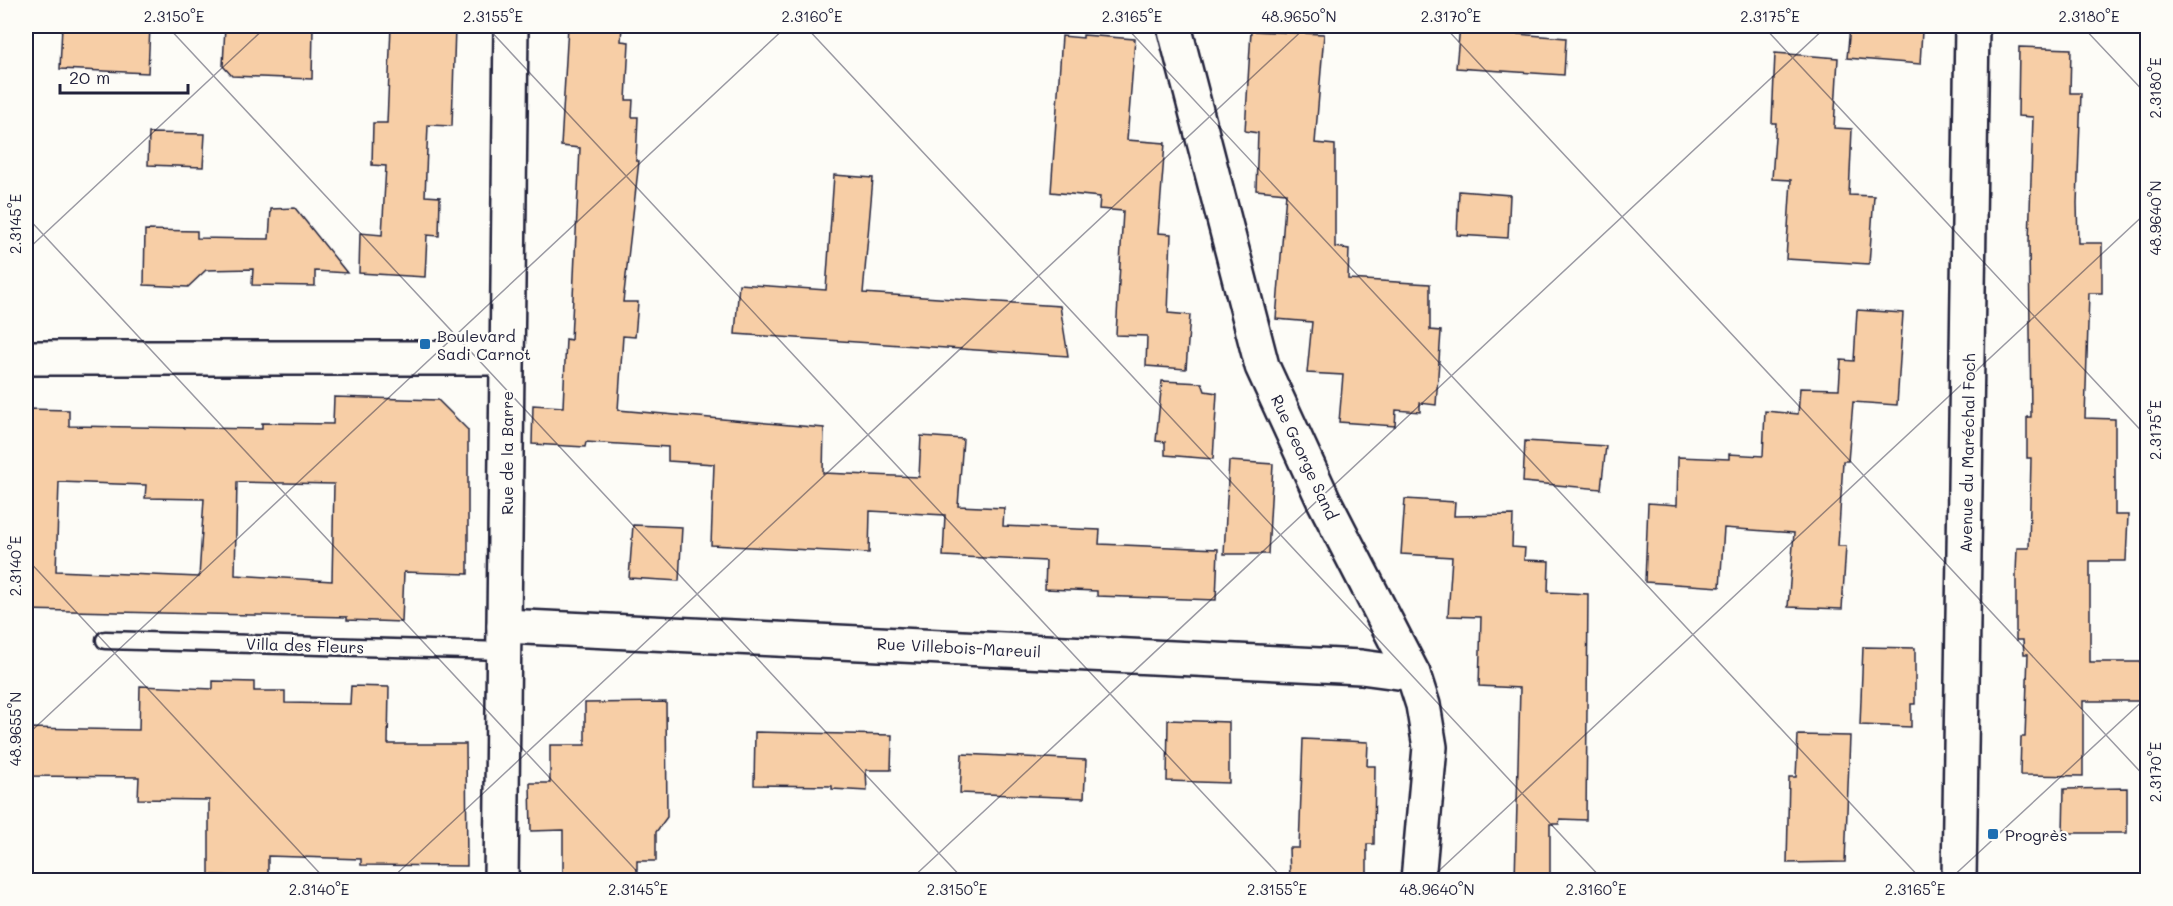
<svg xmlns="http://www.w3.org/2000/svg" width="2173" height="906" viewBox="0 0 2173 906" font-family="Mali,sans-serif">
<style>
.building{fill:#f7cea6;stroke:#22223b;stroke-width:1.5;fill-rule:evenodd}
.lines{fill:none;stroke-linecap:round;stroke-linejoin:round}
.lane-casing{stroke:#22223b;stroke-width:21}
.street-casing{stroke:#22223b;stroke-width:38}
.lane{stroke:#fdfcf7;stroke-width:16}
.street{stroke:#fdfcf7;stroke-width:33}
.ticks{fill:none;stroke:#22223b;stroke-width:1.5;stroke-opacity:0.45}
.poi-dot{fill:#1f6fb2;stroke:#fdfcf7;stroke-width:2}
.labels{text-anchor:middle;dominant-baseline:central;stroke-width:4.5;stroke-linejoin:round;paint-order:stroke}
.poi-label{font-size:16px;fill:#22223b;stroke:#fdfcf7;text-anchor:start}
.street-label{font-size:16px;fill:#22223b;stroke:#fdfcf7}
.neatline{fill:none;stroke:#22223b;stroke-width:2}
.ticks-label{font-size:15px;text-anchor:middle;fill:#22223b}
</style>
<rect width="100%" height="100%" fill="#fdfcf7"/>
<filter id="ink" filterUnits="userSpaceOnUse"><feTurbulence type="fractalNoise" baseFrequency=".0167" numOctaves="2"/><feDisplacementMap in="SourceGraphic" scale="12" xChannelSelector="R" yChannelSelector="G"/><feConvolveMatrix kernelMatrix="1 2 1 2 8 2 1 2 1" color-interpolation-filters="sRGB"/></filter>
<g filter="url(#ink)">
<!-- building -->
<g class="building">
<path d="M62,26H150L148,73L60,69Z"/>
<path d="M225,26H313L312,79L232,76L223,66Z"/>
<path d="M391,26H455L452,126L428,125L425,196L440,197L439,236L427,235L425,277L359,273L360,233L382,235L386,166L372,165L373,123H387Z"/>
<path d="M568,26H622L621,41L629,42L626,100H633L632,117H638L636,161H639L623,302H638L635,337L623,336L618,410L824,428L823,473L919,477L921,436L963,439L958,506L1004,508L1003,526L1100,530L1099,544L1218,549L1216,600L1097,596V591L1045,589L1046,561L943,556L945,515L870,511L869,553L711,545L714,464L668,461V447L586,442L585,447L532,444L533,405L563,407L566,339L571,340L580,148L561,146Z"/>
<path d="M1460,26H1494L1493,32L1566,38L1564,75L1456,68Z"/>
<path d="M1850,27L1922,31L1920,64L1847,58Z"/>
<path d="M1251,31L1324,34L1315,143L1335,145V247L1349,249L1348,279L1430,284V330L1441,331L1436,405L1420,403V412L1396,410L1395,426L1339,422L1343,375L1307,373L1312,322L1276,319L1286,193L1256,190L1258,133L1245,131Z"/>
<path d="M1083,35L1135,39L1127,140L1165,143L1158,233L1171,234L1168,313L1190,315L1186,369L1146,366L1147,336L1116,335L1123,211L1099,209L1100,197L1051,192L1062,36L1083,38Z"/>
<path d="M2019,47L2071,49L2070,93H2081L2077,203L2078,243H2102V293H2089L2085,418L2115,419V515H2128L2126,561H2090V662H2148V701H2083V776L2020,775L2021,737H2025L2028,654H2024L2023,640H2016V573L2017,548H2029L2031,458H2027V417H2031L2029,242L2033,117L2018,116Z"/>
<path d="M1775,53L1838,58L1834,128L1852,129L1849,195L1874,196L1869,264L1786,259L1791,180L1772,179L1776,123H1772Z"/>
<path d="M149,133L205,134L203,167L148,165Z"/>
<path d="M834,175L873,178L863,293L1060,306L1068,356L735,334L739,284L826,290Z"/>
<path d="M1459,191L1510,195L1508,238L1457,235Z"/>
<path d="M295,208L347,273L315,271V286L252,285L253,269L206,270L188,287L144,285L145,230L197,231V238L269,239L271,209Z"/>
<path d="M1857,310L1903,313L1897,405L1853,402L1848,461H1843L1838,546H1846L1842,609L1788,607L1794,533L1724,528L1720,587L1645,582L1648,503L1677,505L1678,457L1729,459V454L1763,456L1765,411L1798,414L1800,388L1839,389L1841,360L1854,361Z"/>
<path d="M1162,381L1202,383L1205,391L1217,393L1213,459L1165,455V442L1156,441Z"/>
<path d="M334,397L438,400L468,430V574L404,572L402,622L347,620V617L26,610V409L69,410V426L262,429V423L333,424ZM59,482L146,485L145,498L204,499L199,577L56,571ZM237,482L334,484L332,581L235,575Z"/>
<path d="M1525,441L1606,446L1601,489L1523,482Z"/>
<path d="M1229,461L1273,464L1268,554H1224Z"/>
<path d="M1405,499L1455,502L1454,516L1513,515L1512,547L1525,548L1524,560L1549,561L1548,592L1588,594L1586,820L1560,819L1559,824H1550V880H1515L1520,688L1479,686L1481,617L1448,616L1452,557L1401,554Z"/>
<path d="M633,525L682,527L679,581L629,578Z"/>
<path d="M1863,647L1915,648V704H1911V727L1860,725Z"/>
<path d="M213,681L254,682V691H285V703L350,704L351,686L389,687L388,744H466L467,866L361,865V859L268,856V877L209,875V800L138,799L139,777L26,776V728L139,730L140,686L213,689Z"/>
<path d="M666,702L667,817L656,832V861H637V880H563V830L531,831L530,783H550V745H585V703Z"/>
<path d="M1168,720L1229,722V783L1167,781Z"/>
<path d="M755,732L892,735L891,770H866L867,791L832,789V786L754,785Z"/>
<path d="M1798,735L1850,736L1845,862L1787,863L1789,777H1796Z"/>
<path d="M1303,739L1368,742L1367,766H1375L1374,844H1367V880H1290L1289,848H1299Z"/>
<path d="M962,754L1086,760L1084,798L960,793Z"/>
<path d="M2127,788V833H2063L2064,789Z"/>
</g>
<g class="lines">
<!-- lane casing -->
<g class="lane-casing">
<path id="lane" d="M105,640L504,651"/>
</g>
<!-- street casing -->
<g class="street-casing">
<g id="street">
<path d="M1174,26L1262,366L1323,499L1413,674L1423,705L1430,747L1418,880"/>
<path d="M26,358H507"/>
<path d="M504,626L1361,667L1413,674"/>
<path d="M501,880L511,26"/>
<path d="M1959,880L1972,26"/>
</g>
</g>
<!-- lane -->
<use href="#lane" class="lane"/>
<!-- street -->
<use href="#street" class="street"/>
</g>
</g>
<!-- ticks -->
<path class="ticks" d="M167,26L964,880M486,26L1284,880M805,26L1603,880M1125,26L1922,880M1444,26L2148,780M1763,26L2148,438M2082,26L2148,96M26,216L645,880M26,251L267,26M26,558L326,880M26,736L787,26M390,880L1307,26M910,880L1827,26M1429,880L2148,211M1949,880L2148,696"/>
<!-- markers -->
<g class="poi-dot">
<rect x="419" y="338" width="12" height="12" rx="3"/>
<rect x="1987" y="828" width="12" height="12" rx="3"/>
</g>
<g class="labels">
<!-- poi labels -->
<g class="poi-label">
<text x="437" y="335">Boulevard<tspan x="437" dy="18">Sadi Carnot</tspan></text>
<text x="2005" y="834">Progrès</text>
</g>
<!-- street labels -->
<g class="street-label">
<text transform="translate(506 453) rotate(-90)">Rue de la Barre</text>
<text transform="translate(1967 453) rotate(-89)">Avenue du Maréchal Foch</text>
<text transform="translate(1305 457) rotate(65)">Rue George Sand</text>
<text transform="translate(305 645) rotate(2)">Villa des Fleurs</text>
<text transform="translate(959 647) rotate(3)">Rue Villebois-Mareuil</text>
</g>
</g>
<!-- margin -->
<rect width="2173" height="906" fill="none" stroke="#fdfcf7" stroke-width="66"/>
<!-- scale -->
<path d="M60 84v9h128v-9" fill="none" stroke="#22223b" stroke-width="3"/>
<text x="69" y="84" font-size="18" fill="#22223b" stroke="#fdfcf7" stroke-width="4.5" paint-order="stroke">20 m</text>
<rect x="33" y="33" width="2107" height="840" class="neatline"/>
<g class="ticks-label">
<text x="174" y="22">2.3150°E</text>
<text x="493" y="22">2.3155°E</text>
<text x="812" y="22">2.3160°E</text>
<text x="1132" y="22">2.3165°E</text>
<text x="1299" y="22">48.9650°N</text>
<text x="1451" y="22">2.3170°E</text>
<text x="1770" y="22">2.3175°E</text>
<text x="2089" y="22">2.3180°E</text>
<text transform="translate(2156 88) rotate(-90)" y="5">2.3180°E</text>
<text transform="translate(2156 218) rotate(-90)" y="5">48.9640°N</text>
<text transform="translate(16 224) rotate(-90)" y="5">2.3145°E</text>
<text transform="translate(2156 430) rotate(-90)" y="5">2.3175°E</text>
<text transform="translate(16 566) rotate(-90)" y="5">2.3140°E</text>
<text transform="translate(16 729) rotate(-90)" y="5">48.9655°N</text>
<text transform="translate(2156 772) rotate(-90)" y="5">2.3170°E</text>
<text x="319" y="895">2.3140°E</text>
<text x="638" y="895">2.3145°E</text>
<text x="957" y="895">2.3150°E</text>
<text x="1277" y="895">2.3155°E</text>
<text x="1437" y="895">48.9640°N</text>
<text x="1596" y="895">2.3160°E</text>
<text x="1915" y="895">2.3165°E</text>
</g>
</svg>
